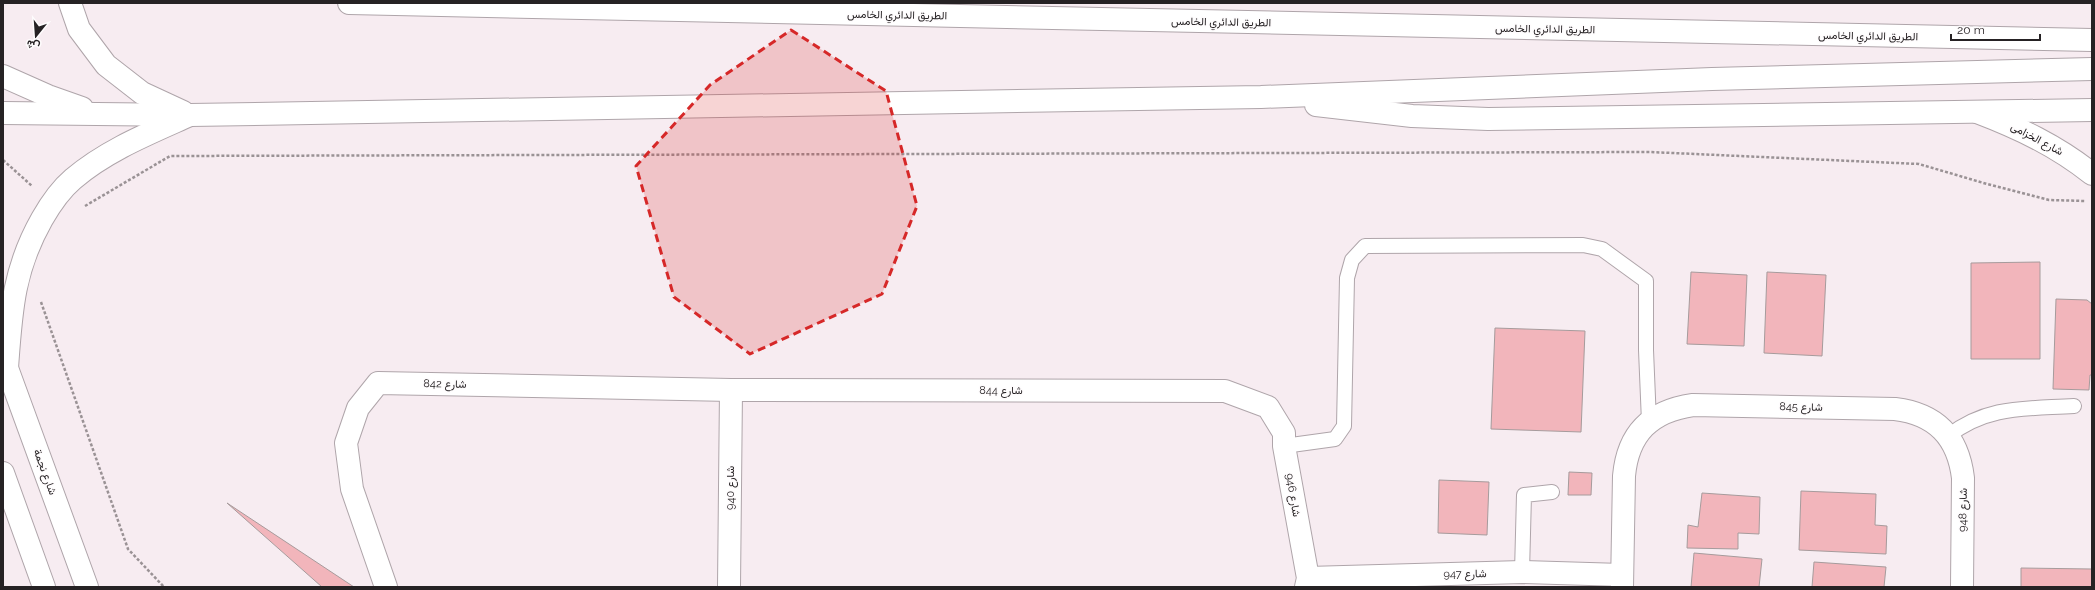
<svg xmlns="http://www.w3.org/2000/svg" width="2095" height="590" viewBox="0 0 2095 590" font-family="Raleway,Vazirmatn,sans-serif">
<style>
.building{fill:#f2b5bb;stroke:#a69b9c}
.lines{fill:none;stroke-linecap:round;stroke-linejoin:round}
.lane-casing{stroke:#afa5aa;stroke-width:16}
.street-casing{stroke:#afa5aa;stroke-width:24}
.primary-casing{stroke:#afa5aa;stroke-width:24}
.highway-casing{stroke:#afa5aa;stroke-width:24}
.path{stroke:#9a9295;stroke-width:2.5;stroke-dasharray:3 2;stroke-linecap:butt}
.lane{stroke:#fff;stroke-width:14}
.street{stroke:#fff;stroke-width:22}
.primary{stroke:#fff;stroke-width:22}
.highway{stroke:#fff;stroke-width:22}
.marked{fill:#d62828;fill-opacity:0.2;stroke:#d62828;stroke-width:3;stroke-dasharray:8 5;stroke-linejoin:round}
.labels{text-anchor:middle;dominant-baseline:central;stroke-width:3;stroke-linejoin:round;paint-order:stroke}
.street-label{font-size:11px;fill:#262224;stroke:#fefcfd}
</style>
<rect width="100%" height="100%" fill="#f7ecf1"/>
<!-- building -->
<g class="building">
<path d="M2040,262V359H1971V263Z"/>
<path d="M1691,272L1747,275L1744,346L1687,344Z"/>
<path d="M1767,272L1826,275L1822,356L1764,353Z"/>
<path d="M2056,299L2087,300L2092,304V375H2090L2089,390L2053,389Z"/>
<path d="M1495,328L1585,331L1581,432L1491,429Z"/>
<path d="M1569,472L1592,473L1591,495H1568Z"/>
<path d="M1439,480L1489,482L1487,535L1438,533Z"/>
<path d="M1801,491L1876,494L1875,525L1887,526L1886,554L1799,550Z"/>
<path d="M1702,493L1760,497L1759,534L1738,533V549L1687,548L1688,525L1698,527Z"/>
<path d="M227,503L354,587H322Z"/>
<path d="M1694,553L1762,559L1759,587H1691Z"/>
<path d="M1814,562L1886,567L1884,587H1812Z"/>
<path d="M2021,568L2092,569V587H2021Z"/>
</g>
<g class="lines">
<!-- lane casing -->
<g class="lane-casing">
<g id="lane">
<path d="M1948,436C1988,405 2026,409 2074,406"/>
<path d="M1284,446L1335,439L1344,426L1347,278L1352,260L1365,246L1583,245L1602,249L1646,281V350L1649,422"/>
<path d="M1522,572L1524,495L1552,492"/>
</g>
</g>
<!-- street casing -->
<g class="street-casing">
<g id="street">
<path d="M1977,112C2019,128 2057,146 2092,174"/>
<path d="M1308,578L1522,572L1622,575"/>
<path d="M386,587L352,489L346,443L358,408L378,383L731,390L1225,391L1268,407L1284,433V446L1308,578L1306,587"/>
<path d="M729,587L731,390"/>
<path d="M1622,587L1624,476C1628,433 1651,411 1693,405L1895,409C1936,414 1958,437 1963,478L1962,587"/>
</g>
</g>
<!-- primary casing -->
<g class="primary-casing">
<g id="primary">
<path d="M3,357L87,587"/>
<path d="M7,368C11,312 13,270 42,219C50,205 60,190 73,179C107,150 150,133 190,115"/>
</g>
</g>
<!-- highway casing -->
<g class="highway-casing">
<g id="highway">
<path d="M70,3L79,29L106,65L142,93L183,112"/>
<path d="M349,3L2092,40"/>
<path d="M3,76L48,96L82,108"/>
<path d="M1316,105L1412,116L1488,119L2092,110"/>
<path d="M3,113L190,115L1261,97L1712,79L2092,69"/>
<path d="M3,473L44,587"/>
</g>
</g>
<!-- path -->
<g class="path">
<path d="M3,160L32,186"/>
<path d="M85,206L170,156L1650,152L1919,164L1987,184L2049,200L2085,201"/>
<path d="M41,302L128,549L164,587"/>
</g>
<!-- lane -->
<use href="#lane" class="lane"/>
<!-- street -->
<use href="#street" class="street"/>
<!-- primary -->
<use href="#primary" class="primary"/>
<!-- highway -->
<use href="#highway" class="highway"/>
</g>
<!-- marked area -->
<path class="marked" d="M791,30L886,91L917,206L882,294L750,354L674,297L636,166L710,85Z"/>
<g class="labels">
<!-- street labels -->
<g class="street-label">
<text transform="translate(897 15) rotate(1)">الطريق الدائري الخامس</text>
<text transform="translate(1221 22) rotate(1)">الطريق الدائري الخامس</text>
<text transform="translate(1545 29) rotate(1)">الطريق الدائري الخامس</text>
<text transform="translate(1868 36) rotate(1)">الطريق الدائري الخامس</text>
<text transform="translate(2037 139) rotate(28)">شارع الخزامى</text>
<text transform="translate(445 384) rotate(1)">شارع 842</text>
<text x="1001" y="390">شارع 844</text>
<text transform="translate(1801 407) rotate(1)">شارع 845</text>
<text transform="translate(45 472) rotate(70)">شارع نجمة</text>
<text transform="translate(730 488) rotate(-90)">شارع 940</text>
<text transform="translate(1293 495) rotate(80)">شارع 946</text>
<text transform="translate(1963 510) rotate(-89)">شارع 948</text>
<text transform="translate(1465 574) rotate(-1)">شارع 947</text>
</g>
</g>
<!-- border -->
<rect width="2095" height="590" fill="none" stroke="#262224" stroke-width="8"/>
<!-- north arrow -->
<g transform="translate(36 36) rotate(197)" stroke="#fefcfd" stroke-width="3" paint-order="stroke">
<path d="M0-3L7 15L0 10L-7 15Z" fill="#262224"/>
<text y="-6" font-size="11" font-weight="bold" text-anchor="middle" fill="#262224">ش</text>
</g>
<!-- scale -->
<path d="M1951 34v6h89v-6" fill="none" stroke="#262224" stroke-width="2"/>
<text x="1957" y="34" font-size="12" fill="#262224" stroke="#fefcfd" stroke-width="3" paint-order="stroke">20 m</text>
</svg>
